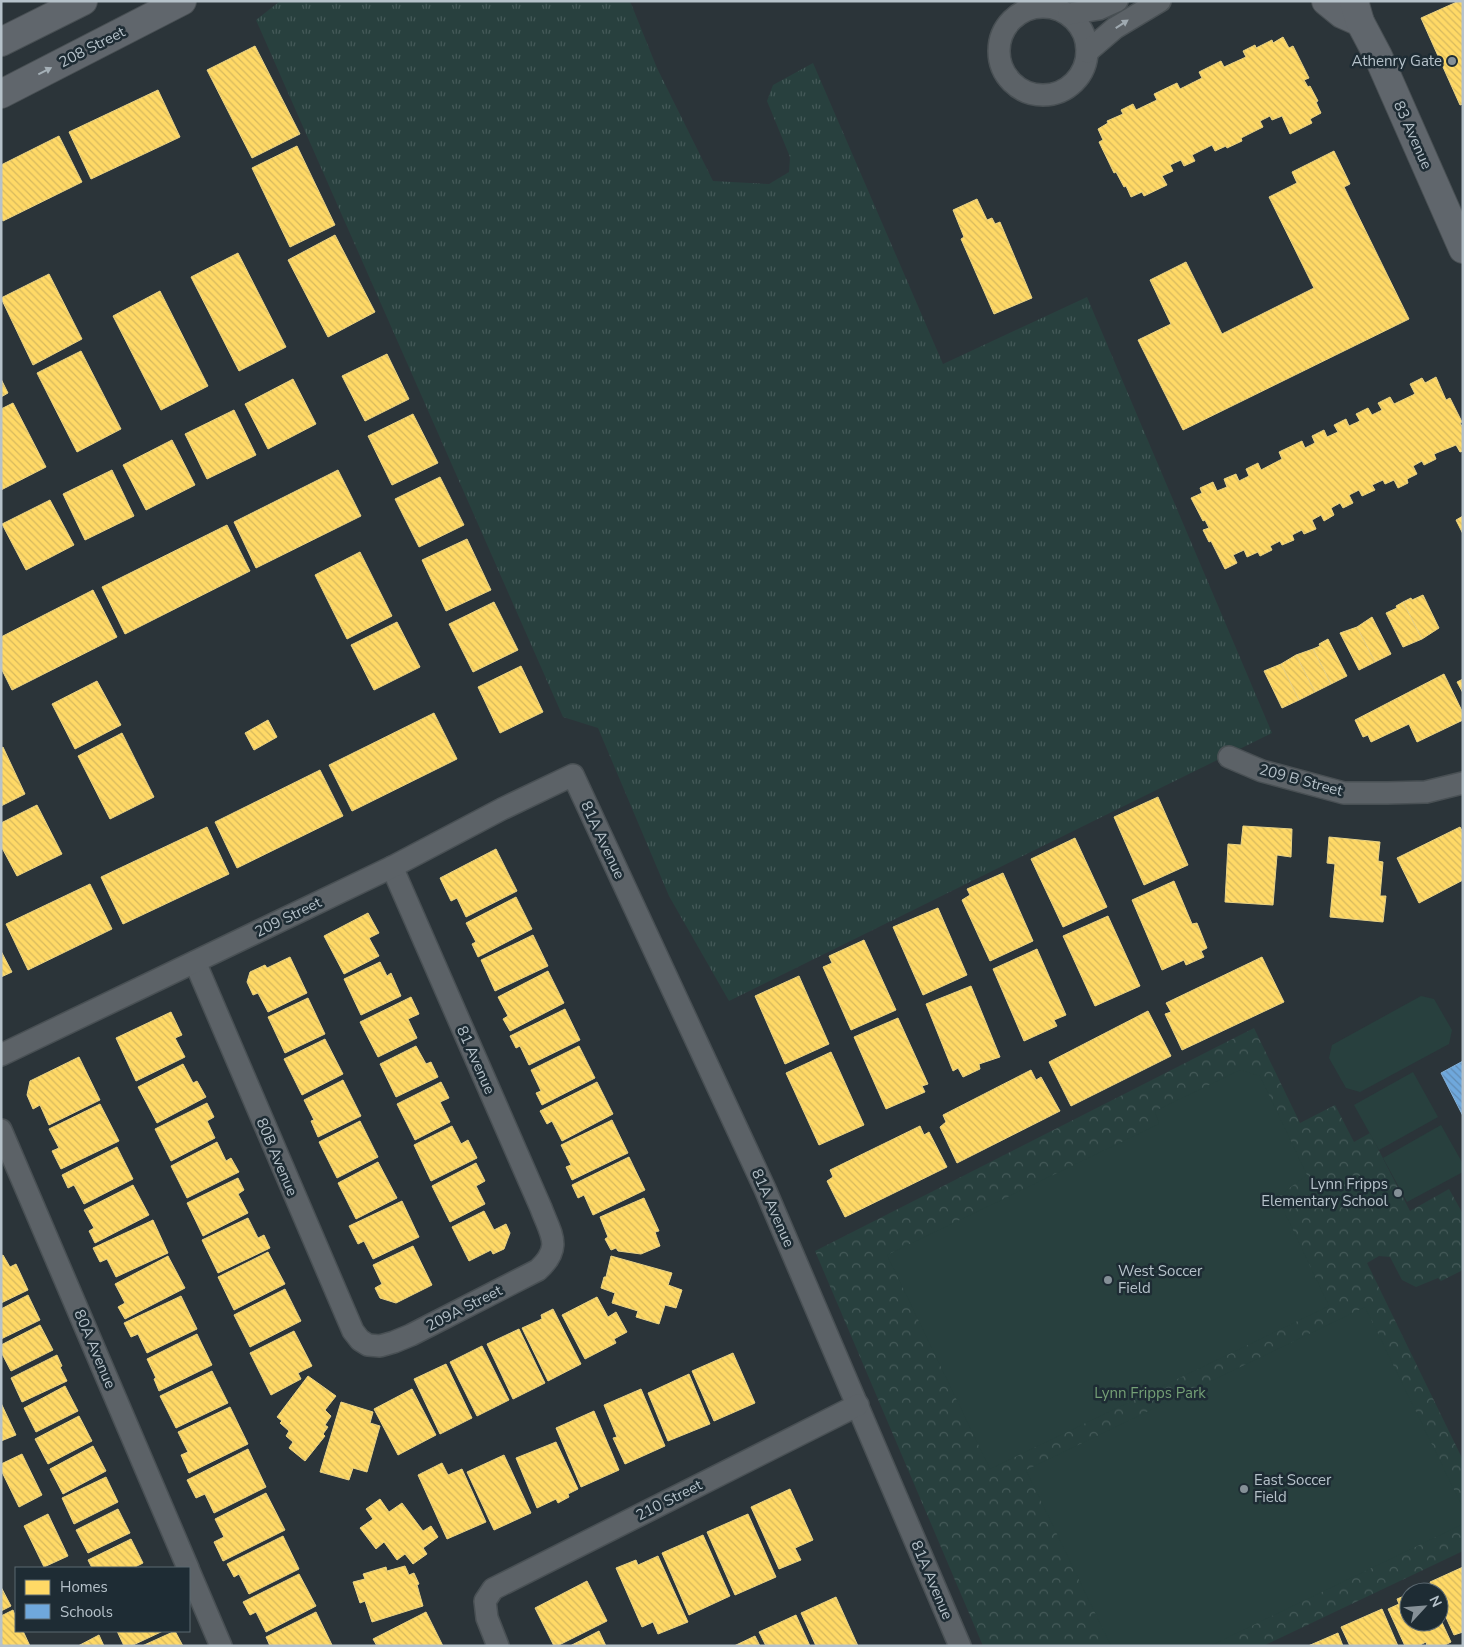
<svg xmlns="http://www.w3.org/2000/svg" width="1464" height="1647" viewBox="0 0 1464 1647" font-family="'Nunito Sans',sans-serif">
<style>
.grass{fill:url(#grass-tufts)}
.park{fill:url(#park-crowns)}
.pitch{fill:#28403e}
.homes{fill:url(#homes-back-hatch);stroke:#e9d284}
.schools{fill:url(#schools-back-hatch);stroke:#84b0d7}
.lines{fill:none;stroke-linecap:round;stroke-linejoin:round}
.street-casing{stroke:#495054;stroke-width:24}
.secondary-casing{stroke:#495054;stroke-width:30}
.street{stroke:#5c6267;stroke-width:21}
.secondary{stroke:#60666c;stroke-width:28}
.oneway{fill:#a0aab1}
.oneway2{fill:#a5b0b7}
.poi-dot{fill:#859097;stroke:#1e2c34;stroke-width:2}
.labels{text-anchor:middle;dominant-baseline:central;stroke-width:5;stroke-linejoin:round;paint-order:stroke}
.street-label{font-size:15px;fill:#b6c2ca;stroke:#1e2c34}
.poi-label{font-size:15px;fill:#b6c2ca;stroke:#1e2c34;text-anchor:end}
.park-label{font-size:15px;fill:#749f75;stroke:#1e2c34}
</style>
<defs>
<pattern id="grass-tufts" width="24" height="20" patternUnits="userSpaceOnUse" patternTransform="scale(1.25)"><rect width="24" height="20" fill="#28403e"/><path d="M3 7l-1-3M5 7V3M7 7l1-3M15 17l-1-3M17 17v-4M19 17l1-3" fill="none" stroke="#455a59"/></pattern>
<pattern id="park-crowns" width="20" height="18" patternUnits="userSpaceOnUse" patternTransform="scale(1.25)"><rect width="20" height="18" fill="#28403e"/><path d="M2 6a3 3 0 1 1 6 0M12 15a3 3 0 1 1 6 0" fill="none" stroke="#455a59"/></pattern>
<pattern id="homes-back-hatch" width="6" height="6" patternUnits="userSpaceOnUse" patternTransform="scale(1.25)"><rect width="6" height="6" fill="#ffd966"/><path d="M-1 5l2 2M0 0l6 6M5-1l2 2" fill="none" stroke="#d7b95e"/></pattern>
<pattern id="schools-back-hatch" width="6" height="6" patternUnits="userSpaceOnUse" patternTransform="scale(1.25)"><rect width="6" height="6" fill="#6fa8dc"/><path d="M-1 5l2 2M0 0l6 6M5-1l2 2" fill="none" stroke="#618cb4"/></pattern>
</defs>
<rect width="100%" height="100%" fill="#2b3439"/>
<!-- grass -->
<path class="grass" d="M280,1H630L657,68L713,181L769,184L789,172L790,157L767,101L773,85L813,63L943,364L1087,297L1272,733L729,1001L669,896L598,728L563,717L256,20Z"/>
<!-- park -->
<path class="park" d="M1254,1028L1300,1123L1335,1105L1354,1142L1370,1133L1410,1211L1449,1189L1463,1214V1270L1441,1281L1438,1278L1416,1287L1402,1280L1390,1257L1379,1256L1367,1263L1463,1460V1551L1263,1646H983L815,1251Z"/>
<!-- pitch -->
<g class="pitch">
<path d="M1421,996L1434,999L1452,1030L1449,1044L1360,1092L1346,1088L1329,1058L1332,1045Z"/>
<path d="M1240,1070L1260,1076L1307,1175L1284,1192L1276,1194L1329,1306L990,1469L887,1255L1159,1124L1155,1111Z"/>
<path d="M1413,1072L1438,1117L1379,1150L1354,1105Z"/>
<path d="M1441,1125L1463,1164V1172L1407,1202L1383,1158Z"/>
<path d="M1365,1307L1463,1508V1524L1210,1646H1111L1026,1470Z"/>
</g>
<!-- homes -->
<g class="homes">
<path d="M1459,1H1463V104L1460,105L1421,18Z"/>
<path d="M1283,37L1289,48L1293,46L1309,78L1304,80L1308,87L1310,86L1318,101L1316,102L1321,113L1310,119L1312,123L1290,134L1282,116L1272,120L1270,116L1260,121L1263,127L1241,138L1242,141L1227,148L1226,146L1215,151L1212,145L1192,155L1195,161L1184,166L1181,160L1170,165L1173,171L1162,176L1167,185L1144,196L1142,192L1131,197L1126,186L1124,187L1116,172L1114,173L1099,142L1103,140L1098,129L1108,123L1107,121L1123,114L1121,110L1133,104L1136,110L1157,100L1154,94L1177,83L1180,89L1202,78L1199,72L1221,61L1224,67L1246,57L1243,51L1255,45L1256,48L1272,40L1273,43Z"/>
<path d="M255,46L300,134L252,158L207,70Z"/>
<path d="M158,90L180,137L91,179L69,132Z"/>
<path d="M59,136L82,182L3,221L1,217V165Z"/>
<path d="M297,146L335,225L290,247L252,168Z"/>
<path d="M1334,151L1350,184L1344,187L1409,319L1183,430L1138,340L1171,324L1150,280L1186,262L1222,334L1314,288L1269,197L1297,183L1292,172Z"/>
<path d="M977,199L987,220L992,218L995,224L1000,222L1032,298L994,314L961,239L964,237L953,210Z"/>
<path d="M335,235L375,312L328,337L288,260Z"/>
<path d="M238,253L286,347L239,371L191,277Z"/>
<path d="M49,274L82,339L33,365L1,298Z"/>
<path d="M160,291L208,386L161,410L113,316Z"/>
<path d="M81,351L121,429L77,452L37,373Z"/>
<path d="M387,354L409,399L365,421L342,376Z"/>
<path d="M1436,377L1446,400L1450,398L1462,422L1460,423L1463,428V451L1460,452L1456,445L1434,454L1436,459L1424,465L1422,461L1413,466L1417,474L1407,479L1408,483L1398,488L1394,480L1385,484L1383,480L1372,485L1375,490L1362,496L1359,490L1349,495L1353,503L1343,508L1340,503L1331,508L1334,515L1324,521L1321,515L1312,520L1316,529L1304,534L1302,530L1292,535L1294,540L1282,545L1280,541L1270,546L1272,550L1260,556L1258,552L1247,557L1244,550L1233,555L1237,563L1225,569L1211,541L1209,542L1203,530L1209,528L1205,520L1203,521L1191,498L1202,493L1200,488L1213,482L1217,491L1227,487L1224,479L1236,474L1239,481L1249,476L1246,469L1258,463L1261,470L1282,459L1279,452L1302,441L1305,448L1315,443L1312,436L1324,430L1327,437L1338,432L1334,425L1346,419L1349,426L1360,421L1356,414L1368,408L1372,415L1382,410L1378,403L1390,397L1394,404L1415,394L1410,384L1422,378L1425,383Z"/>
<path d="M1,379L8,393L1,397Z"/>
<path d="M293,379L316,424L268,449L245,404Z"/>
<path d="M13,403L46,467L1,490V409Z"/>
<path d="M234,410L256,455L207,479L185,434Z"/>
<path d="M413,414L438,463L392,485L368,436Z"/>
<path d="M172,440L195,485L146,510L123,465Z"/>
<path d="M112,470L134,516L85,540L63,494Z"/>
<path d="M338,470L361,516L256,568L234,522Z"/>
<path d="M440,477L464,525L419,547L395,499Z"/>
<path d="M50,500L74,545L26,570L2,524Z"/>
<path d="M1463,516V534L1456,520Z"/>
<path d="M227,525L250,571L125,634L102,587Z"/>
<path d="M467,539L491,590L446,611L422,560Z"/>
<path d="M360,552L392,616L347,639L315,575Z"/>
<path d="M93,590L117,637L12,690L1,668V637Z"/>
<path d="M1423,595L1439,628L1422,639L1403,602L1411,598L1412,600Z"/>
<path d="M494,602L518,650L473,672L449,624Z"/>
<path d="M1403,602L1422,639L1403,647L1386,613L1397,608L1396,606Z"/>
<path d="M1372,617L1391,654L1375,662L1357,627Z"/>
<path d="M397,622L420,667L374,690L351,645Z"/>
<path d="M1357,627L1375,662L1359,670L1340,633Z"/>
<path d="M1328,639L1347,676L1331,684L1313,649L1320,646L1319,644Z"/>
<path d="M1313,649L1331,684L1315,692L1296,655Z"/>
<path d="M1296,655L1315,692L1299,700L1281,664Z"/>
<path d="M1281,664L1299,700L1282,708L1264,671Z"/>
<path d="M521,666L543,712L500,733L478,687Z"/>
<path d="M1444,674L1463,713V720L1417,742L1409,724L1371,742L1368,735L1363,737L1355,720Z"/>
<path d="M1463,679V693L1457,682Z"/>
<path d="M97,681L121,725L75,749L52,704Z"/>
<path d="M434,713L457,759L352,811L329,765Z"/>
<path d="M268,720L277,737L254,750L245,733Z"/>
<path d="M122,733L154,797L110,819L78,756Z"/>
<path d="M3,747L25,794L1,806V748Z"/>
<path d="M320,770L343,816L237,868L215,822Z"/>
<path d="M1158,797L1188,865L1144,885L1114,817Z"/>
<path d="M37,805L62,854L17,876L1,846V823Z"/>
<path d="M1243,826L1292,829L1291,857L1277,855L1273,905L1225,902L1228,844L1241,845Z"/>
<path d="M207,827L229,874L123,924L101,877Z"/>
<path d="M1460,827L1463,832V880L1419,903L1397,858Z"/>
<path d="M1329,837L1380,842L1378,861L1383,862L1380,896H1386L1383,922L1330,917L1335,864L1327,863Z"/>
<path d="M1075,838L1107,907L1063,927L1031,859Z"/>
<path d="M496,849L517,891L466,917L457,898L451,901L440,878Z"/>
<path d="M1003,873L1033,941L990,961L962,900L970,895L967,889Z"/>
<path d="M1174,881L1192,924L1197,923L1207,948L1201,951L1204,957L1186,965L1184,960L1162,970L1132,900Z"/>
<path d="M90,884L112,929L28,970L6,924Z"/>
<path d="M516,897L532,929L478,957L472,944L476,942L466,923Z"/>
<path d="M938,908L967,975L923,995L893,927Z"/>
<path d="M368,913L379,933L369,938L379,956L344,974L324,936Z"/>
<path d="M1108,916L1140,986L1095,1006L1063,936Z"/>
<path d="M533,935L548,966L495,991L481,960Z"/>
<path d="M864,940L896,1010L851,1030L823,967L832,963L829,956Z"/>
<path d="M1037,949L1066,1015L1054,1020L1057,1026L1024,1041L993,969Z"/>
<path d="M1,951L12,972L1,977Z"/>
<path d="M290,957L307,993L268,1012L258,993L253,995L247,982L250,972L265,965L267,968Z"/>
<path d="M1262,957L1284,1002L1182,1050L1165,1014L1171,1012L1166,1003Z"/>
<path d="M380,962L387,976L391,973L401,996L361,1015L344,979Z"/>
<path d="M548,971L564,1003L510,1031L503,1019L508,1016L498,997Z"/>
<path d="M799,976L829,1044L785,1064L755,996Z"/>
<path d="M971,986L1000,1057L979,1064L980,1069L963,1077L958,1068L953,1071L926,1004Z"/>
<path d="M411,997L419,1014L408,1019L417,1038L378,1057L360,1022Z"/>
<path d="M308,998L325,1034L285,1053L268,1017Z"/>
<path d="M565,1009L580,1040L529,1065L520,1046L516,1048L510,1036Z"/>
<path d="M1148,1011L1171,1056L1071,1106L1049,1062Z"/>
<path d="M171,1012L182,1035L175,1038L185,1057L136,1081L116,1038Z"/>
<path d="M898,1018L928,1084L922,1086L925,1092L886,1109L854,1037Z"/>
<path d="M325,1039L343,1074L302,1095L284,1059Z"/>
<path d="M416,1046L426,1064L431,1062L438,1077L396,1097L380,1064Z"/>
<path d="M579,1046L595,1078L542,1105L536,1093L541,1091L531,1070Z"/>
<path d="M831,1052L864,1125L819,1145L786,1073Z"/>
<path d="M79,1057L100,1100L49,1125L40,1105L33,1109L27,1095L30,1081Z"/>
<path d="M183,1064L193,1083L197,1081L206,1097L157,1123L138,1087Z"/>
<path d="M1031,1070L1036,1080L1041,1077L1060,1111L957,1163L940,1127L946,1122L943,1115Z"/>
<path d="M343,1080L361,1116L318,1137L311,1121L314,1120L304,1100Z"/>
<path d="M441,1082L449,1098L440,1102L450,1122L415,1140L397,1104Z"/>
<path d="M597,1082L613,1114L562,1141L552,1121L547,1124L540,1111Z"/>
<path d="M207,1103L214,1117L207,1121L215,1138L171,1161L155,1129Z"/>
<path d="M100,1104L119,1141L61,1169L52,1151L59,1148L49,1129Z"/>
<path d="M612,1120L628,1153L572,1180L566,1167L571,1165L561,1145Z"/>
<path d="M360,1121L378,1157L337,1178L319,1142Z"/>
<path d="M452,1126L461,1144L468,1140L477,1158L431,1181L414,1145Z"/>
<path d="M920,1126L924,1135L929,1132L947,1167L845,1217L827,1181L833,1177L830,1170Z"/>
<path d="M217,1142L226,1161L231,1158L239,1172L187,1198L171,1166Z"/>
<path d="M117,1147L133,1179L84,1204L74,1185L68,1188L62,1175Z"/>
<path d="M629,1157L645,1190L593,1215L584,1195L578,1198L572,1185Z"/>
<path d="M378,1162L397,1198L356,1219L338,1183Z"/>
<path d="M476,1163L485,1181L476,1186L485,1204L450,1222L432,1186Z"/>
<path d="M238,1178L244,1190L238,1194L248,1213L203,1236L187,1203Z"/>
<path d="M133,1185L149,1215L95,1243L89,1231L94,1228L84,1210Z"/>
<path d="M644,1198L659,1231L655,1232L660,1246L641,1254L618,1251L616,1248L611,1250L605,1239L608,1237L600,1217Z"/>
<path d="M402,1201L419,1237L373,1259L364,1241L358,1244L349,1226Z"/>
<path d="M484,1211L494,1230L506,1224L510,1233L504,1249L493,1254L491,1250L469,1261L452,1227Z"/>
<path d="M248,1218L258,1238L264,1235L270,1248L218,1273L202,1240Z"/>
<path d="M153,1220L168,1253L116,1277L107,1259L100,1262L93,1248Z"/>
<path d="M413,1246L432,1285L396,1303L380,1298L375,1288L382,1284L373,1265Z"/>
<path d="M268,1252L285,1284L234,1310L218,1277Z"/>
<path d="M3,1255L10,1267L16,1264L28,1290L1,1303V1256Z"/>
<path d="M168,1256L185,1288L125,1319L118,1307L125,1303L115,1284Z"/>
<path d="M611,1256L672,1273L668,1285L682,1290L676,1308L665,1305L659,1324L636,1317L638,1311L612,1303L615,1293L601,1288L604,1277H606Z"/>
<path d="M285,1289L301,1321L250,1347L234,1315Z"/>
<path d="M28,1295L40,1320L1,1339V1309Z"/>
<path d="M181,1296L197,1329L147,1353L138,1334L131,1337L124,1323Z"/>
<path d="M597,1297L608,1317L616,1312L627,1332L614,1339L616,1343L585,1359L562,1315Z"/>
<path d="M553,1309L581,1364L548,1381L522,1328L542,1319L541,1315Z"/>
<path d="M40,1325L53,1350L11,1371L1,1352V1345Z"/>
<path d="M519,1329L545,1383L513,1399L487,1344Z"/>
<path d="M294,1331L312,1366L298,1373L301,1379L271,1395L250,1353Z"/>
<path d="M197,1334L212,1365L159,1391L154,1379L156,1378L147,1359Z"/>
<path d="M482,1346L509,1400L477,1416L450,1362Z"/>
<path d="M733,1353L755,1403L714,1421L692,1371Z"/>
<path d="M57,1355L62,1366L60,1367L67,1381L22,1402L11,1378Z"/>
<path d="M446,1364L472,1418L440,1434L414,1379Z"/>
<path d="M212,1371L228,1403L176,1428L160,1396Z"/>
<path d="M689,1374L710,1424L668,1441L648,1393Z"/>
<path d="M308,1376L336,1396L325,1410L331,1416L325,1425L328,1427L323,1434L325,1436L305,1461L289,1448L293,1442L286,1436L289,1431L280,1423L282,1421L277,1417Z"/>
<path d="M65,1386L78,1411L36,1432L24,1408Z"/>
<path d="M412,1389L436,1435L398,1455L374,1409Z"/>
<path d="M641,1389L665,1446L625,1464L613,1438L617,1437L604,1405Z"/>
<path d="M341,1402L373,1412L370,1423L380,1426L367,1472L353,1468L349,1480L320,1472Z"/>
<path d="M1,1403L16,1435L1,1441Z"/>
<path d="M230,1407L248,1444L189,1473L181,1455L188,1452L178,1432Z"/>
<path d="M594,1411L619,1470L581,1487L556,1428Z"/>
<path d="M79,1416L92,1441L48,1464L35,1439Z"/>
<path d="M556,1442L578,1489L568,1494L569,1497L558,1503L556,1499L537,1508L516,1458Z"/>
<path d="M93,1446L106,1471L63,1494L50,1469Z"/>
<path d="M248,1449L266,1487L214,1513L205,1494L196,1498L187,1480Z"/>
<path d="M22,1454L42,1495L19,1507L1,1470V1464Z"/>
<path d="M504,1455L531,1513L494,1530L467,1472Z"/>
<path d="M442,1463L448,1475L462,1469L486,1522L447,1539L418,1475Z"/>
<path d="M106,1477L118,1502L74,1524L62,1498Z"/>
<path d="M790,1489L813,1540L795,1548L801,1560L779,1569L751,1507Z"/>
<path d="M266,1493L285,1530L223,1561L214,1542L224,1537L215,1519Z"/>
<path d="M380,1499L389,1512L402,1503L423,1531L431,1526L438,1537L423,1548L427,1554L413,1564L405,1554L397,1560L384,1542L376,1549L360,1528L373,1519L366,1509Z"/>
<path d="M118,1509L130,1533L88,1553L76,1530Z"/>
<path d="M48,1514L68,1556L44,1567L24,1526Z"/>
<path d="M748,1514L776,1577L735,1595L707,1532Z"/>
<path d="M703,1535L730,1596L689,1615L662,1553Z"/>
<path d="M283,1536L299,1569L249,1594L239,1574L234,1577L227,1564Z"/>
<path d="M131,1539L143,1563L133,1568H92L88,1560Z"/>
<path d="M658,1556L688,1622L658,1634L653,1622L642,1627L616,1568L636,1560L638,1565Z"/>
<path d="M405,1566L409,1575L414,1573L419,1584L417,1585L423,1606L372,1622L365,1601L360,1603L353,1582L365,1579L363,1574L386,1567L387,1571Z"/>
<path d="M1463,1567V1632L1454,1635L1439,1602V1592H1434L1430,1582Z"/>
<path d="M299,1574L316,1606L266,1632L256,1612L250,1615L243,1602Z"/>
<path d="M587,1581L607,1621L557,1646H554L535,1608Z"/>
<path d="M1425,1586L1428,1592H1413Z"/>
<path d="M1,1587L11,1606L1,1611Z"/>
<path d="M1409,1594V1622H1439V1616L1451,1642L1443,1646H1427L1426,1642L1418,1646H1405L1388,1609L1399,1604L1397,1599Z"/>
<path d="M836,1597L858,1646H816L801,1613Z"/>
<path d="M1382,1609L1398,1646H1350L1341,1627Z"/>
<path d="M13,1610L16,1617V1631H23L30,1646H1V1616Z"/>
<path d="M316,1612L332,1645L270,1646L266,1637Z"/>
<path d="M426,1612L443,1646H377L373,1639Z"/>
<path d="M796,1615L810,1646H766L759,1632Z"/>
<path d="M117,1631H163L131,1646H124Z"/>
<path d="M175,1631L183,1646H142Z"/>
<path d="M599,1631L606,1646H570Z"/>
<path d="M1338,1633L1343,1646H1308Z"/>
<path d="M99,1635L104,1646H78Z"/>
<path d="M755,1636L760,1646H734Z"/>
</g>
<!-- schools -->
<path class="schools" d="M1463,1061V1116L1441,1073Z"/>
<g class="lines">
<!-- street casing -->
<g class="street-casing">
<g id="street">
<circle cx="1043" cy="51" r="44"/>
<path d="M1069,14L1099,9L1117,1"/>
<path d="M1087,52L1115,28L1160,1"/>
<path d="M1229,757L1262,771L1344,793H1387L1426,792L1463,783"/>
<path d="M195,962L353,1331L360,1340L368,1345L380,1346L394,1342L411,1335L538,1270C563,1247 551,1235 541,1208L392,867"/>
<path d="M1,1055L392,867L502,809L573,775L765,1189L960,1646"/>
<path d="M1,1130L188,1568"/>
<path d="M189,1571L221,1646"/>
<path d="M498,1646L487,1618L485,1601L493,1589L858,1405"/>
</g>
</g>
<!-- secondary casing -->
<g class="secondary-casing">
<g id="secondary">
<path d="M1326,1L1342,14L1360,22"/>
<path d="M1354,1L1360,22L1378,56L1463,249"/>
<path d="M1,42L83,1"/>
<path d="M1,94L182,1"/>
</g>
</g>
<!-- street -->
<use href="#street" class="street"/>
<!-- secondary -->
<use href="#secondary" class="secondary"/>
</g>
<!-- one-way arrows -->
<defs><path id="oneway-solid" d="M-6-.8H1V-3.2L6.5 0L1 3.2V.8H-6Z" transform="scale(1.25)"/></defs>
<use class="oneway" href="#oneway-solid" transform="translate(1122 24) rotate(-33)"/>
<use class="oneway2" href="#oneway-solid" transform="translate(45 71) rotate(-27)"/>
<!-- markers -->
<g class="poi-dot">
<circle cx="1452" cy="61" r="5"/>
<circle cx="1398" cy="1193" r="5"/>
<circle cx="1108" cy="1280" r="5"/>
<circle cx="1244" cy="1489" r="5"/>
</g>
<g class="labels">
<!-- street labels -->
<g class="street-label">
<text transform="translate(92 47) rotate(-27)">208 Street</text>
<text transform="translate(1413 135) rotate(66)">83 Avenue</text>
<text transform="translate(1301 780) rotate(15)">209 B Street</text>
<text transform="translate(603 840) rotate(65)">81A Avenue</text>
<text transform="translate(288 917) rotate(-26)">209 Street</text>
<text transform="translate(476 1060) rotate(66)">81 Avenue</text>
<text transform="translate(277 1157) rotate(67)">80B Avenue</text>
<text transform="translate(773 1208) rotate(66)">81A Avenue</text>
<text transform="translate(464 1308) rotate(-27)">209A Street</text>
<text transform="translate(95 1349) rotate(67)">80A Avenue</text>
<text transform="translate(669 1500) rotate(-27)">210 Street</text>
<text transform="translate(932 1580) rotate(67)">81A Avenue</text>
</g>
<!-- poi labels -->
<g class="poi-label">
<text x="1442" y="61">Athenry Gate</text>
<text x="1388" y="1184">Lynn Fripps<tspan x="1388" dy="17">Elementary School</tspan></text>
<text x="1118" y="1271" text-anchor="start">West Soccer<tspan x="1118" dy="17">Field</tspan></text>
<text x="1254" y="1480" text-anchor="start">East Soccer<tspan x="1254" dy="17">Field</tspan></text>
</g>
<!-- park labels -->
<g class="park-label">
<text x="1150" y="1393">Lynn Fripps Park</text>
</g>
</g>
<!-- border -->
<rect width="1464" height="1647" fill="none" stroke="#b6c2ca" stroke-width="5"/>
<!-- legend -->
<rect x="15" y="1567" width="175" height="65" fill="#1e2c34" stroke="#5b6870"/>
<rect x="25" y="1580" width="25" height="15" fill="#ffd966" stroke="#5b6870"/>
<text x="60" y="1592" font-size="15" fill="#b6c2ca">Homes</text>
<rect x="25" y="1604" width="25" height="15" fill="#6fa8dc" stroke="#5b6870"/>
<text x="60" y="1617" font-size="15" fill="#b6c2ca">Schools</text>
<!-- north arrow -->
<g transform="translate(1424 1607) rotate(64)"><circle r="24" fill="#1e2c34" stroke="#5b6870"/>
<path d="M0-4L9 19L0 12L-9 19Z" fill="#859097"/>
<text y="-8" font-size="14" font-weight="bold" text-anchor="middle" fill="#b6c2ca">N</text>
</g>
</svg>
